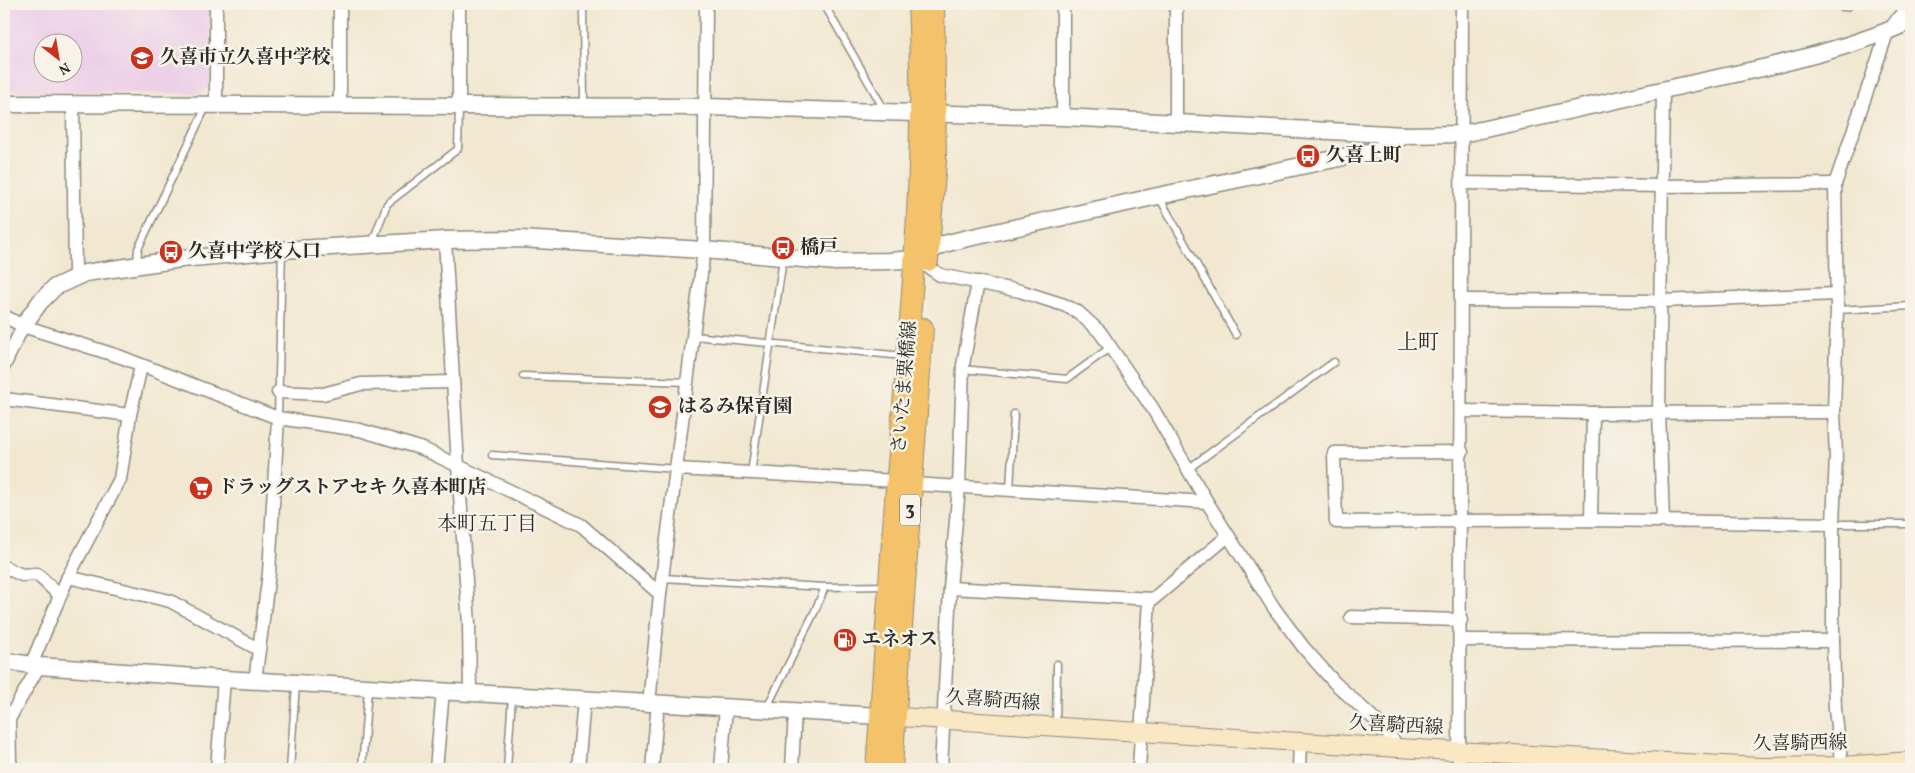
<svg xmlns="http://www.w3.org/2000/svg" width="1915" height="773" viewBox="0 0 1915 773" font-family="Vollkorn,'Noto Serif JP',serif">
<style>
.built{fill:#edd0e8;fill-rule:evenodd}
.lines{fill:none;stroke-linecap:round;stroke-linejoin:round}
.service-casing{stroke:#8e8a7e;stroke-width:9}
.minor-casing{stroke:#8e8a7e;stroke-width:15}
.tertiary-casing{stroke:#8e8a7e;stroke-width:19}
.secondary-casing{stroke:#8e8a7e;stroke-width:20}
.primary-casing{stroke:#8e8a7e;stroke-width:22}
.service{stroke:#fff;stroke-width:6}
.minor{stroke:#fff;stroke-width:12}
.tertiary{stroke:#fff;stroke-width:16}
.secondary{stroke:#fae7c3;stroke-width:18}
.primary{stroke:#f3c26a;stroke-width:20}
.labels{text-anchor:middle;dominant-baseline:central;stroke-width:5;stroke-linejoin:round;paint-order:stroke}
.shield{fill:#f7f3e8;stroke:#686764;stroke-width:1}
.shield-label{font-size:18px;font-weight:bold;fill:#2b2b2b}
.poi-label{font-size:19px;font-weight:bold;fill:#2b2b2b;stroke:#f7f3e8;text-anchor:start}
.street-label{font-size:19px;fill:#2b2b2b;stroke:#f7f3e8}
.neighbourhood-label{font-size:20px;fill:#2b2b2b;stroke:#f7f3e8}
.quarter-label{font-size:21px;fill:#2b2b2b;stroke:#f7f3e8}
</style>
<rect width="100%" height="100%" fill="#f7f3e8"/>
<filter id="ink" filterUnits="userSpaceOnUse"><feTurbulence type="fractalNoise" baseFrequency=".02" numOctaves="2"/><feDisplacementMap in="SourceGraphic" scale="10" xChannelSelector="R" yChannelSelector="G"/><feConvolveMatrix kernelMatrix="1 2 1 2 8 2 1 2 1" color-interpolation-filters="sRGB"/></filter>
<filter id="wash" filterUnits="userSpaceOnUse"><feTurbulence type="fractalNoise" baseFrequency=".0096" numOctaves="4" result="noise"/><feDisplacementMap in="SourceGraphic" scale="20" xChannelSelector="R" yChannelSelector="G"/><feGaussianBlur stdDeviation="1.12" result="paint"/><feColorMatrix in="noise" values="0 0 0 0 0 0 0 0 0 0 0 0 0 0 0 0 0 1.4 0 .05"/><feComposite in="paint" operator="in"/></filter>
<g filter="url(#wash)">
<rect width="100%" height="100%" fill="#f2e8d1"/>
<!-- built -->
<path class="built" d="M4,4H211L210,87L200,94L4,91ZM42,42H72V72H42Z"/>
</g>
<g filter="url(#ink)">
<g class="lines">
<!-- service casing -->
<g class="service-casing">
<g id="service">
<path d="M583,4L584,105"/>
<path d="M824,4L885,111"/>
<path d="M1159,197L1236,335"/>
<path d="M372,243L387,204L458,149L459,108"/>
<path d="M137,264L138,249L206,107"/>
<path d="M1837,310L1911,306"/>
<path d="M693,336L904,356"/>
<path d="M962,369L1067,379L1111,347"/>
<path d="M523,376L688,382"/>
<path d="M278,418L282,250"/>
<path d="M492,455L677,469"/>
<path d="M1188,469L1334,362"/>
<path d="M751,473L783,259"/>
<path d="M1010,490L1014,414"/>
<path d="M1833,524H1911"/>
<path d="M662,578L825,587L885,586"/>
<path d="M766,709L815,611L825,587"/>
<path d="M1056,726L1057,664"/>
<path d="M290,769L296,684"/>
<path d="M362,769L368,688"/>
<path d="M507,769L512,696"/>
</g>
</g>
<!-- minor casing -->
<g class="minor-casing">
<g id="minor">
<path d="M340,4V106"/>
<path d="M1063,4V117"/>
<path d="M1842,4H1846"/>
<path d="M73,105L75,276"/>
<path d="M216,106V4"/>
<path d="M459,106V4"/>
<path d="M1176,122V4"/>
<path d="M1462,183L1662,186L1835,184"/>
<path d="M445,240L458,466L469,624L470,692"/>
<path d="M919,261L940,275L1020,291L1064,305L1078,312L1100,332L1153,409L1207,502L1274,608L1304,648L1334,682L1385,729L1398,748"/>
<path d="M1462,300L1661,301L1837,294"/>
<path d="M4,316L23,326L121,357L278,418L360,430L423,449L581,525L660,594"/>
<path d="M4,366L23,326"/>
<path d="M141,366L130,415L120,479L68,577L170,601L258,649"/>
<path d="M278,392L323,394L361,384L453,382"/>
<path d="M4,399L130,415"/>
<path d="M1461,411L1593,413L1834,412"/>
<path d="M1462,452L1334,453L1336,522L1596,520L1833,524"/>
<path d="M677,469L897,481L912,484L1207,502"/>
<path d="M1591,520L1593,413"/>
<path d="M1663,520L1659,412L1663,90"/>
<path d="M4,567L22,575L37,574L60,596"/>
<path d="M950,588L1153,599L1228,536"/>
<path d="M1351,617L1461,620"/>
<path d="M1461,640L1833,641"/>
<path d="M31,665L68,577"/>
<path d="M255,681L269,573L278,418"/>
<path d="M649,703L660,594L704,250L706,4"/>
<path d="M12,769L10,761L9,719L39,666"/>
<path d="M217,769L224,679"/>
<path d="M436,769L443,691"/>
<path d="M578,769L584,699"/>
<path d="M652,769L658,703"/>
<path d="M721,769L726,707"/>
<path d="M792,769L795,711"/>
<path d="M941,769L950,588L959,487L963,365L978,282"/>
<path d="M1139,769L1149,599"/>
<path d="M1299,769L1300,742"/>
<path d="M1459,769L1462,4"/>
<path d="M1842,769L1835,709L1833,641V524L1836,456L1834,412L1837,310L1835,184L1887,33L1909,4"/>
</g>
</g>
<!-- tertiary casing -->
<g class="tertiary-casing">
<g id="tertiary">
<path d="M4,104L706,107L1063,117L1405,135L1462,134L1767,67C1816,55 1865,42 1911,21"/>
<path d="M23,326L40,302L55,287L85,273L181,259L282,250L445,240L520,239L704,250L836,262L888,261L915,259L944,244L964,239L1158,196L1382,149L1405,135"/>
<path d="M4,661L39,666L224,679L880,716"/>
</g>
</g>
<!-- secondary casing -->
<g class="secondary-casing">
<path id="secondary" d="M883,716L1398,748L1762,767L1842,766L1911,761"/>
</g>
<!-- primary casing -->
<g class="primary-casing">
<g id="primary">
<path d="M928,261L936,161L934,4"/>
<path d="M876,769C884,668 889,567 898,465C911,311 926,159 918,4"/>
<path d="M892,769L923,328"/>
</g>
</g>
<!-- service -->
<use href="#service" class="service"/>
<!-- minor -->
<use href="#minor" class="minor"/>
<!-- tertiary -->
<use href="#tertiary" class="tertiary"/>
<!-- secondary -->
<use href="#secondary" class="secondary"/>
<!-- primary -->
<use href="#primary" class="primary"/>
</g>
</g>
<!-- icons -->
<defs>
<g id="school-disc" transform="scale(1.25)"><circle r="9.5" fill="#c8321e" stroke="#f7f3e8"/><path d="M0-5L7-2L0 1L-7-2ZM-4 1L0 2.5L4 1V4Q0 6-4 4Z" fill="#fff"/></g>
<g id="bus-disc" transform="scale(1.25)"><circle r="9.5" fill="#c8321e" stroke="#f7f3e8"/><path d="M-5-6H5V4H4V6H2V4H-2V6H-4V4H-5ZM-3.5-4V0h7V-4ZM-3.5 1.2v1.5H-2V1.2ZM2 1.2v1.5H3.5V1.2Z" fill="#fff"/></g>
<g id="supermarket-disc" transform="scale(1.25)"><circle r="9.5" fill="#c8321e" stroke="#f7f3e8"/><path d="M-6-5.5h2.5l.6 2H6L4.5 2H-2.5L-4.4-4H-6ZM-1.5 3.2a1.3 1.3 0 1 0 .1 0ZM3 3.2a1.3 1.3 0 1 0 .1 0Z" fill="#fff"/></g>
<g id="fuel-disc" transform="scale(1.25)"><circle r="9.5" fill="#c8321e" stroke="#f7f3e8"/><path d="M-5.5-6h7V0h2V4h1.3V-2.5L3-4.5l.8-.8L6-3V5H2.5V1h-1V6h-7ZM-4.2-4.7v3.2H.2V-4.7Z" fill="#fff"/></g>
</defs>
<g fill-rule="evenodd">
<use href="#school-disc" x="142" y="58"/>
<use href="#bus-disc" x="1308" y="156"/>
<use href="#bus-disc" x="783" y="248"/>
<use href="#bus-disc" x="171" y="252"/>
<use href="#school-disc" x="660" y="407"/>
<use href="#supermarket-disc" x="201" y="488"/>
<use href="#fuel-disc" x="845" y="640"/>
</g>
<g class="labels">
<!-- shield labels -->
<rect class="shield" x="900" y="494.5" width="20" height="31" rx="4"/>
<g class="shield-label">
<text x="910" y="510">3</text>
</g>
<!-- poi labels -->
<g class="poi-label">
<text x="160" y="58">久喜市立久喜中学校</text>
<text x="1326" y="156">久喜上町</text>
<text x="800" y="248">橋戸</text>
<text x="188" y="252">久喜中学校入口</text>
<text x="678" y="407">はるみ保育園</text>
<text x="218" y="488">ドラッグストアセキ 久喜本町店</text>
<text x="862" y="640">エネオス</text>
</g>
<!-- street labels -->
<g class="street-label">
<text transform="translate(905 387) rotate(-85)">さいたま栗橋線</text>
<text transform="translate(993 701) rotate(4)">久喜騎西線</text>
<text transform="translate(1396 726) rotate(3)">久喜騎西線</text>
<text transform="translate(1800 744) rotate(-1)">久喜騎西線</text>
</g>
<!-- neighbourhood labels -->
<g class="neighbourhood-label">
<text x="487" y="525">本町五丁目</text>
</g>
<!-- quarter labels -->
<g class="quarter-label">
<text x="1418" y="343">上町</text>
</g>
</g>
<!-- margin -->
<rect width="1915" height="773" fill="none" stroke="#f7f3e8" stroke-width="20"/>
<!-- north arrow -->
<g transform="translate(58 58) rotate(149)"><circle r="24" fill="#f7f3e8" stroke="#a5a39c"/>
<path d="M0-4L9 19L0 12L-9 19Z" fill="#c8321e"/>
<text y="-8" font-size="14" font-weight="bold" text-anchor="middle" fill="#2b2b2b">N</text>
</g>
</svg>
